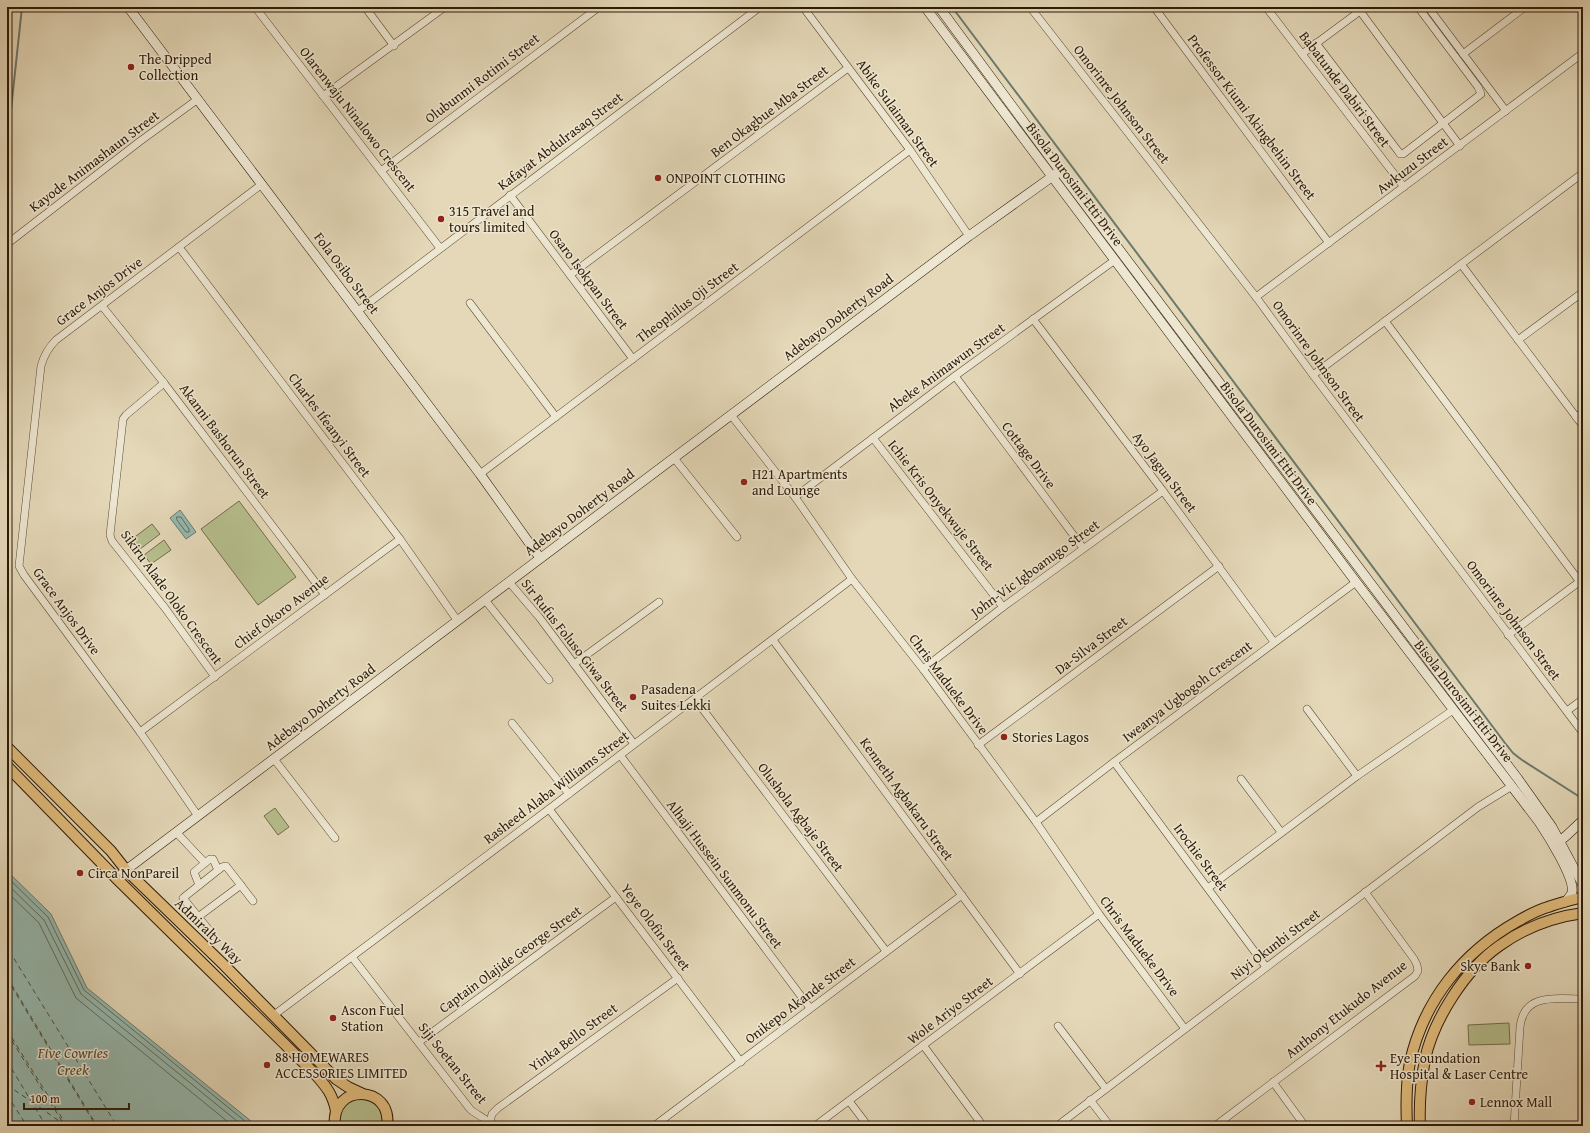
<svg xmlns="http://www.w3.org/2000/svg" width="1590" height="1133" viewBox="0 0 1590 1133" font-family="'Gentium Book Plus',serif">
<style>
.green{fill:#b6be8d;stroke:#726c4a}
.water{fill:#95b9b0;stroke:#6b796c}
.lines{fill:none;stroke-linecap:round;stroke-linejoin:round}
.shore{stroke:#616a5b;stroke-width:1}
.stream{stroke:#6b796c;stroke-width:2}
.ferry{stroke:#4c4a39;stroke-width:1;stroke-dasharray:5 4;stroke-linecap:butt}
.street-casing{stroke:#5b4a32;stroke-width:8}
.secondary-casing{stroke:#2d1a06;stroke-width:10}
.primary-casing{stroke:#2d1a06;stroke-width:12}
.street{stroke:#ede6d1;stroke-width:7}
.secondary{stroke:#ede6d1;stroke-width:9}
.primary{stroke:#e2bc7c;stroke-width:10}
.poi-dot{fill:#8f2418;stroke:#ede6d1;stroke-width:1.5}
.labels{text-anchor:middle;dominant-baseline:central;stroke-width:3;stroke-linejoin:round;paint-order:stroke}
.poi-label{font-size:14px;fill:#2d1a06;stroke:#ede6d1;text-anchor:start}
.street-label{font-size:14px;fill:#2d1a06;stroke:#ede6d1}
.water-label{font-size:15px;font-style:italic;fill:#4c4a39;stroke:#ede6d1}
</style>
<rect width="100%" height="100%" fill="#e4d8b8"/>
<filter id="stains"><feTurbulence type="fractalNoise" baseFrequency=".005" numOctaves="4"/><feColorMatrix values="0 0 0 0 .2 0 0 0 0 .09 0 0 0 0 .02 0 0 0 .5 -.17"/></filter>
<radialGradient id="worn" r=".72"><stop offset=".6" stop-color="#630" stop-opacity="0"/><stop offset="1" stop-color="#630" stop-opacity=".3"/></radialGradient>
<!-- green -->
<g class="green">
<path d="M239,501L296,577L258,605L201,529Z"/>
<path d="M152,524L160,534L140,549L132,539Z"/>
<path d="M164,540L171,550L151,564L144,555Z"/>
<path d="M275,808L289,827L278,835L264,816Z"/>
<path d="M1509,1023L1510,1044L1469,1045L1468,1025Z"/>
<path d="M359,1098C377,1103 382,1107 383,1126H339C339,1111 343,1102 359,1098Z"/>
</g>
<!-- water -->
<g class="water">
<path d="M180,510L196,532L186,539L170,518Z"/>
<path d="M7,871L51,914L87,988L257,1126H7Z"/>
</g>
<g class="lines">
<!-- shore -->
<g class="shore">
<path d="M177,517H181L189,529V532H186L177,520Z"/>
<path d="M7,877L48,917L84,990L251,1126"/>
<path d="M7,884L44,920L81,994L243,1126"/>
<path d="M7,892L39,923L76,998L233,1126"/>
</g>
<!-- stream -->
<g class="stream">
<path d="M952,7L1505,743L1513,753L1522,760L1583,799"/>
<path d="M7,147L22,7"/>
</g>
<!-- ferry -->
<g class="ferry">
<path d="M7,953L13,957L117,1126"/>
<path d="M7,977L97,1126"/>
<path d="M7,979L96,1126"/>
<path d="M7,1030L67,1126"/>
<path d="M7,1033L65,1126"/>
<path d="M7,1061L46,1126"/>
<path d="M7,1085L29,1100"/>
<path d="M7,1095L27,1126"/>
<path d="M32,1102L62,1123"/>
<path d="M7,1122L13,1126"/>
</g>
<!-- street casing -->
<g class="street-casing">
<g id="street">
<path d="M255,7L440,248"/>
<path d="M365,7L394,46"/>
<path d="M803,7L910,150L969,236"/>
<path d="M1030,7L1256,297L1313,375L1583,733"/>
<path d="M1154,7L1329,243"/>
<path d="M1266,7L1404,187"/>
<path d="M1365,7L1360,11L1460,146"/>
<path d="M1428,7L1506,111"/>
<path d="M1316,43L1398,151L1400,154H1403L1481,94L1478,87L1418,7"/>
<path d="M1302,54L1360,11"/>
<path d="M1463,54L1525,7"/>
<path d="M323,96L445,7"/>
<path d="M381,171L599,7"/>
<path d="M510,195L633,359"/>
<path d="M7,244L139,142L198,99"/>
<path d="M179,247L400,539L457,620"/>
<path d="M1461,264L1583,426"/>
<path d="M570,275L848,68"/>
<path d="M1256,297L1583,53"/>
<path d="M470,303L556,417"/>
<path d="M102,306L164,383L325,595"/>
<path d="M358,311L760,7"/>
<path d="M1033,319L1163,491L1274,642"/>
<path d="M1385,321L1580,582"/>
<path d="M1518,340L1583,292"/>
<path d="M1313,375L1583,173"/>
<path d="M955,376L1083,548"/>
<path d="M164,383L126,415L123,419L110,535L112,541L165,608L215,677"/>
<path d="M731,415L795,497L852,579L923,669L1036,822L1099,914L1185,1029"/>
<path d="M1576,417L1583,412"/>
<path d="M873,438L1003,607"/>
<path d="M674,458L737,537"/>
<path d="M480,474L910,150"/>
<path d="M795,497L955,376L1115,260"/>
<path d="M509,582L539,617L634,744"/>
<path d="M485,600L549,680"/>
<path d="M1508,635L1583,579"/>
<path d="M773,640L1020,974"/>
<path d="M574,664L659,602"/>
<path d="M923,669L1003,607L1163,491"/>
<path d="M695,699L886,951"/>
<path d="M1307,709L1357,776"/>
<path d="M1567,711L1583,699"/>
<path d="M512,723L569,794"/>
<path d="M140,732L400,539"/>
<path d="M978,745L1219,566"/>
<path d="M620,755L810,1008"/>
<path d="M274,759L335,838"/>
<path d="M1114,762L1266,967"/>
<path d="M1241,779L1281,832"/>
<path d="M549,809L741,1062"/>
<path d="M198,816L140,732L24,575L19,566L41,366C44,355 48,348 56,340L262,184"/>
<path d="M1036,822L1114,762L1356,582"/>
<path d="M176,832L205,863"/>
<path d="M199,885L194,872L210,859H213L218,870"/>
<path d="M1208,888L1357,776L1453,710"/>
<path d="M198,917L241,885"/>
<path d="M209,930L183,898L222,867L226,866L253,901"/>
<path d="M352,957L470,1109C476,1115 487,1118 492,1126"/>
<path d="M274,1015L549,809L852,579"/>
<path d="M1058,1026L1106,1089"/>
<path d="M419,1042L616,897"/>
<path d="M923,1045L983,1126"/>
<path d="M1273,1082L1305,1126"/>
<path d="M1090,1100L1110,1126"/>
<path d="M849,1101L868,1126"/>
<path d="M490,1122L492,1114L498,1108L678,978"/>
<path d="M654,1126L962,895"/>
<path d="M815,1126L1099,914"/>
<path d="M1057,1126L1478,807L1512,786"/>
<path d="M1215,1126L1415,976L1418,971L1417,965L1414,959L1365,892"/>
<path d="M1514,1126L1520,1027C1524,992 1557,999 1583,999"/>
</g>
</g>
<!-- secondary casing -->
<g class="secondary-casing">
<g id="secondary">
<path d="M128,7L480,474L540,558"/>
<path d="M925,7L1356,582L1539,822C1547,834 1575,878 1572,892C1571,896 1568,899 1565,902"/>
<path d="M939,7L1060,171L1518,779L1552,827L1583,885"/>
<path d="M1556,844L1566,836L1583,820"/>
<path d="M117,879L126,870L969,236L1060,171"/>
</g>
</g>
<!-- primary casing -->
<g class="primary-casing">
<g id="primary">
<path d="M7,747L111,851L126,870L224,965L336,1079L348,1087L363,1094"/>
<path d="M7,766L117,879L315,1074C326,1086 333,1095 336,1111"/>
<path d="M335,1126C330,1083 393,1084 387,1126"/>
<path d="M1407,1126C1406,1105 1406,1083 1410,1062C1424,1000 1463,952 1518,921C1527,916 1537,910 1548,907C1559,903 1571,900 1583,897"/>
<path d="M1420,1126C1419,1104 1421,1081 1425,1059C1434,1019 1465,970 1499,946C1524,928 1553,917 1583,913"/>
</g>
</g>
<!-- street -->
<use href="#street" class="street"/>
<!-- secondary -->
<use href="#secondary" class="secondary"/>
<!-- primary -->
<use href="#primary" class="primary"/>
</g>
<!-- markers -->
<g class="poi-dot">
<circle cx="131" cy="67" r="4"/>
<circle cx="658" cy="178" r="4"/>
<circle cx="441" cy="219" r="4"/>
<circle cx="744" cy="482" r="4"/>
<circle cx="633" cy="697" r="4"/>
<circle cx="1004" cy="737" r="4"/>
<circle cx="80" cy="873" r="4"/>
<circle cx="1528" cy="966" r="4"/>
<circle cx="333" cy="1018" r="4"/>
<circle cx="267" cy="1065" r="4"/>
<path d="M1379 1060h4v4h4v4h-4v4h-4v-4h-4v-4h4z"/>
<circle cx="1472" cy="1102" r="4"/>
</g>
<g class="labels">
<!-- poi labels -->
<g class="poi-label">
<text x="139" y="59">The Dripped<tspan x="139" dy="16">Collection</tspan></text>
<text x="666" y="178">ONPOINT CLOTHING</text>
<text x="449" y="211">315 Travel and<tspan x="449" dy="16">tours limited</tspan></text>
<text x="752" y="474">H21 Apartments<tspan x="752" dy="16">and Lounge</tspan></text>
<text x="641" y="689">Pasadena<tspan x="641" dy="16">Suites Lekki</tspan></text>
<text x="1012" y="737">Stories Lagos</text>
<text x="88" y="873">Circa NonPareil</text>
<text x="1520" y="966" text-anchor="end">Skye Bank</text>
<text x="341" y="1010">Ascon Fuel<tspan x="341" dy="16">Station</tspan></text>
<text x="275" y="1057">88 HOMEWARES<tspan x="275" dy="16">ACCESSORIES LIMITED</tspan></text>
<text x="1390" y="1058">Eye Foundation<tspan x="1390" dy="16">Hospital &amp; Laser Centre</tspan></text>
<text x="1480" y="1102">Lennox Mall</text>
</g>
<!-- street labels -->
<g class="street-label">
<text transform="translate(482 78) rotate(-37)">Olubunmi Rotimi Street</text>
<text transform="translate(1345 89) rotate(53)">Babatunde Dabiri Street</text>
<text transform="translate(1122 104) rotate(52)">Omorinre Johnson Street</text>
<text transform="translate(769 111) rotate(-37)">Ben Okagbue Mba Street</text>
<text transform="translate(898 113) rotate(54)">Abike Sulaiman Street</text>
<text transform="translate(1252 117) rotate(53)">Professor Kiumi Akingbehin Street</text>
<text transform="translate(358 119) rotate(52)">Olarenwaju Ninalowo Crescent</text>
<text transform="translate(560 141) rotate(-37)">Kafayat Abdulrasaq Street</text>
<text transform="translate(94 161) rotate(-37)">Kayode Animashaun Street</text>
<text transform="translate(1412 165) rotate(-37)">Awkuzu Street</text>
<text transform="translate(1075 184) rotate(53)">Bisola Durosimi Etti Drive</text>
<text transform="translate(347 273) rotate(53)">Fola Osibo Street</text>
<text transform="translate(589 279) rotate(53)">Osaro Isokpan Street</text>
<text transform="translate(99 291) rotate(-37)">Grace Anjos Drive</text>
<text transform="translate(687 302) rotate(-37)">Theophilus Oji Street</text>
<text transform="translate(838 317) rotate(-37)">Adebayo Doherty Road</text>
<text transform="translate(1319 361) rotate(54)">Omorinre Johnson Street</text>
<text transform="translate(946 367) rotate(-36)">Abeke Animawun Street</text>
<text transform="translate(330 425) rotate(53)">Charles Ifeanyi Street</text>
<text transform="translate(225 441) rotate(53)">Akanni Bashorun Street</text>
<text transform="translate(1269 443) rotate(53)">Bisola Durosimi Etti Drive</text>
<text transform="translate(1029 455) rotate(53)">Cottage Drive</text>
<text transform="translate(1165 472) rotate(53)">Ayo Jagun Street</text>
<text transform="translate(941 505) rotate(52)">Ichie Kris Onyekwuje Street</text>
<text transform="translate(579 512) rotate(-37)">Adebayo Doherty Road</text>
<text transform="translate(1035 568) rotate(-36)">John-Vic Igboanugo Street</text>
<text transform="translate(172 597) rotate(54)">Sikiru Alade Oloko Crescent</text>
<text transform="translate(67 611) rotate(54)">Grace Anjos Drive</text>
<text transform="translate(281 611) rotate(-37)">Chief Okoro Avenue</text>
<text transform="translate(1514 620) rotate(53)">Omorinre Johnson Street</text>
<text transform="translate(575 645) rotate(52)">Sir Rufus Foluso Giwa Street</text>
<text transform="translate(1091 645) rotate(-37)">Da-Silva Street</text>
<text transform="translate(949 684) rotate(53)">Chris Madueke Drive</text>
<text transform="translate(1187 691) rotate(-37)">Iweanya Ugbogoh Crescent</text>
<text transform="translate(1464 701) rotate(52)">Bisola Durosimi Etti Drive</text>
<text transform="translate(320 707) rotate(-37)">Adebayo Doherty Road</text>
<text transform="translate(556 787) rotate(-37)">Rasheed Alaba Williams Street</text>
<text transform="translate(907 799) rotate(54)">Kenneth Agbakaru Street</text>
<text transform="translate(801 817) rotate(53)">Olushola Agbaje Street</text>
<text transform="translate(1201 857) rotate(53)">Irochie Street</text>
<text transform="translate(725 874) rotate(53)">Alhaji Hussein Sunmonu Street</text>
<text transform="translate(656 927) rotate(53)">Yeye Olofin Street</text>
<text transform="translate(209 931) rotate(44)">Admiralty Way</text>
<text transform="translate(1275 944) rotate(-37)">Niyi Okunbi Street</text>
<text transform="translate(1140 946) rotate(53)">Chris Madueke Drive</text>
<text transform="translate(510 959) rotate(-36)">Captain Olajide George Street</text>
<text transform="translate(800 1000) rotate(-37)">Onikepo Akande Street</text>
<text transform="translate(1346 1009) rotate(-38)">Anthony Etukudo Avenue</text>
<text transform="translate(950 1010) rotate(-37)">Wole Ariyo Street</text>
<text transform="translate(573 1037) rotate(-36)">Yinka Bello Street</text>
<text transform="translate(453 1063) rotate(51)">Siji Soetan Street</text>
</g>
<!-- water labels -->
<g class="water-label">
<text x="73" y="1052">Five Cowries<tspan x="73" dy="17">Creek</tspan></text>
</g>
</g>
<!-- margin -->
<rect width="1590" height="1133" fill="none" stroke="#e4d8b8" stroke-width="24"/>
<rect x="8" y="8" width="1574" height="1117" fill="none" stroke="#2d1a06" stroke-width="2"/>
<rect x="12" y="12" width="1566" height="1109" fill="none" stroke="#2d1a06"/>
<!-- scale -->
<path d="M24 1103v6h105v-6" fill="none" stroke="#2d1a06" stroke-width="2"/>
<text x="30" y="1103" font-size="12" fill="#2d1a06" stroke="#ede6d1" stroke-width="3" paint-order="stroke">100 m</text>
<rect width="100%" height="100%" filter="url(#stains)"/>
<rect width="100%" height="100%" fill="url(#worn)"/>
</svg>
